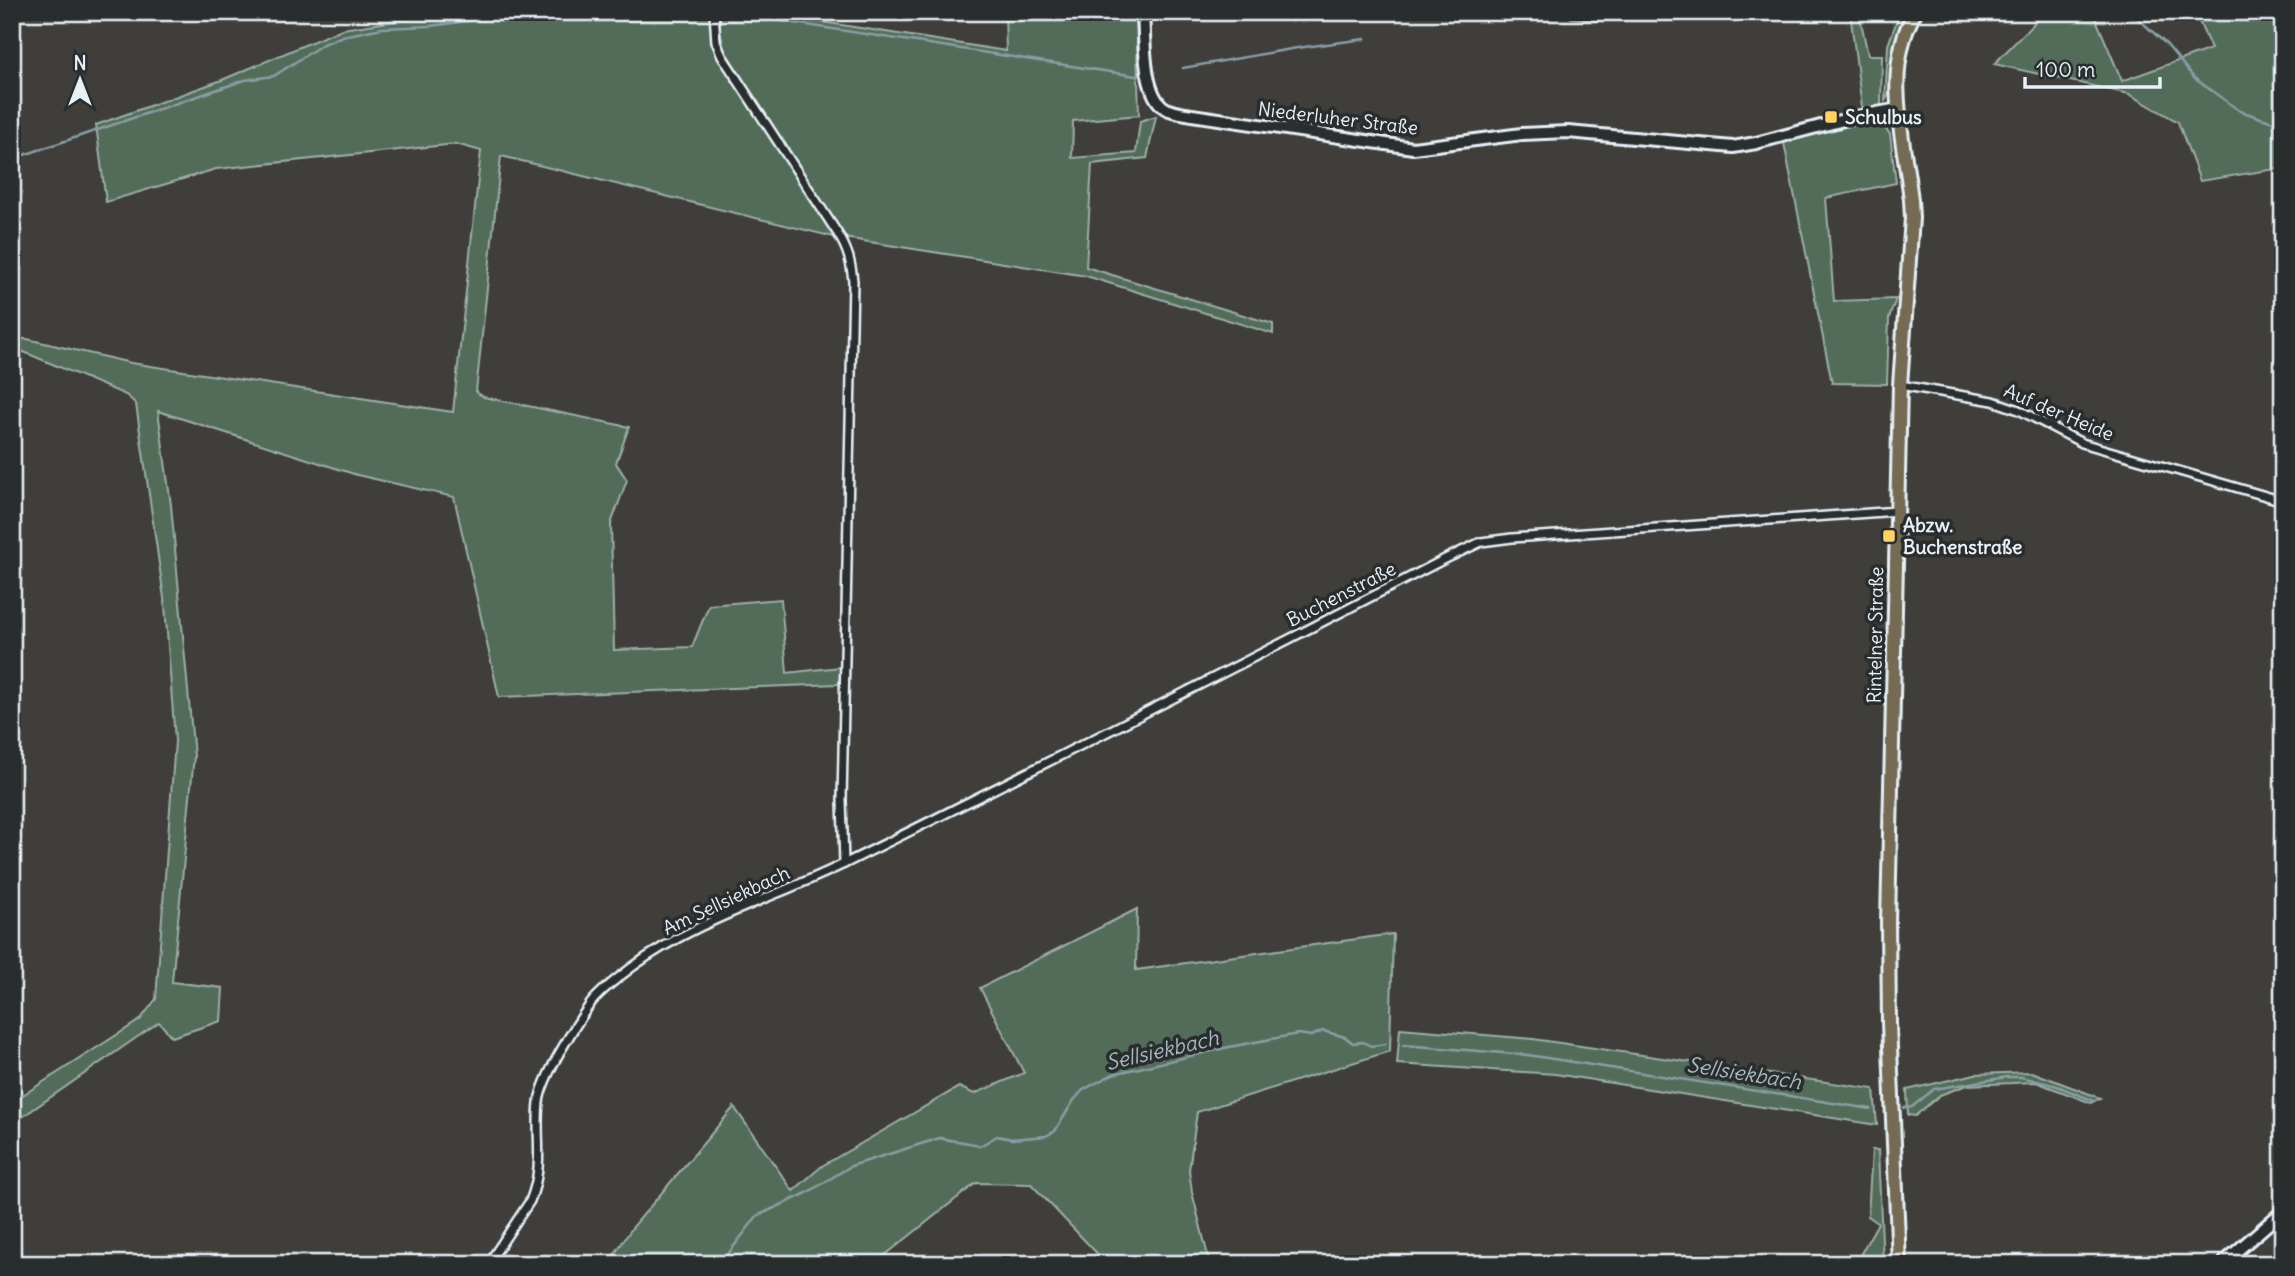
<svg xmlns="http://www.w3.org/2000/svg" width="2295" height="1276" viewBox="0 0 2295 1276" font-family="Delius,sans-serif">
<style>
.green{fill:#536c5a;stroke:#9eaea9;stroke-width:2}
.lines{fill:none;stroke-linecap:round;stroke-linejoin:round}
.stream{stroke:#899ea5;stroke-width:2.5}
.street-casing{stroke:#e8f1f8;stroke-width:12}
.secondary-casing{stroke:#e8f1f8;stroke-width:16}
.primary-casing{stroke:#e8f1f8;stroke-width:18}
.street{stroke:#2a2d2e;stroke-width:7}
.secondary{stroke:#2a2d2e;stroke-width:10}
.primary{stroke:#746b52;stroke-width:12}
.poi-dot{fill:#ffd166;stroke:#2a2d2e;stroke-width:2.5}
.labels{text-anchor:middle;dominant-baseline:central;stroke-width:7;stroke-linejoin:round;paint-order:stroke}
.poi-label{font-size:19px;font-weight:bold;fill:#e8f1f8;stroke:#2a2d2e;text-anchor:start}
.street-label{font-size:19px;fill:#e8f1f8;stroke:#2a2d2e}
.water-label{font-size:21px;font-style:italic;fill:#a9b9c1;stroke:#2a2d2e}
</style>
<rect width="100%" height="100%" fill="#3f3e3a"/>
<filter id="ink" filterUnits="userSpaceOnUse"><feTurbulence type="fractalNoise" baseFrequency=".0143" numOctaves="2"/><feDisplacementMap in="SourceGraphic" scale="14" xChannelSelector="R" yChannelSelector="G"/><feConvolveMatrix kernelMatrix="1 2 1 2 8 2 1 2 1" color-interpolation-filters="sRGB"/></filter>
<g filter="url(#ink)">
<!-- green -->
<g class="green">
<path d="M486,12H710L711,28L717,56L834,237L501,156L476,392L484,397L629,427L616,463L627,480L611,524L614,650L692,647L709,605L781,599L787,673L841,667L839,684L499,697L454,497L357,475L158,411L171,505L194,756L172,982L223,988L221,1021L172,1037L159,1022L12,1124V1102L140,1020L156,999L175,741L165,605L136,404L126,395L12,347V339H27L131,363L453,412L481,151L456,144L216,169L106,202L96,125L222,80L342,29L402,20Z"/>
<path d="M720,12H759L1006,51L1005,12H1136L1139,115L1073,121L1072,158L1136,153L1140,121L1156,116L1147,158L1092,164L1086,267L1273,324V334L1086,276L844,238L724,49L720,30Z"/>
<path d="M1582,12H1631L1596,21L1572,18Z"/>
<path d="M1850,12H1859L1868,55H1882L1881,105L1871,108L1869,106L1862,108Z"/>
<path d="M1900,12H1908C1904,19 1900,26 1898,34C1894,50 1893,91 1885,101L1888,45Z"/>
<path d="M2045,12H2093L2122,81L2211,49L2195,12H2283V168L2200,181L2178,122L2129,94L1994,64Z"/>
<path d="M1879,121L1890,134L1896,183L1826,198L1834,301L1896,299L1889,318L1887,384L1832,383L1784,143L1788,141V138L1840,123Z"/>
<path d="M1137,909L1136,970L1393,934L1390,1051L1197,1112L1189,1170L1192,1192L1210,1264H1107L1031,1184L976,1183L874,1264H608L632,1228L734,1107L793,1191L822,1166L959,1087L974,1094L1024,1073L980,988Z"/>
<path d="M1400,1028L1533,1039L1874,1089L1877,1125L1555,1074L1397,1064Z"/>
<path d="M2032,1072L2100,1098L2091,1103L2036,1082L1967,1085L1940,1095L1915,1116L1908,1115L1907,1090L1975,1074Z"/>
<path d="M1872,1150H1878L1883,1264H1855L1878,1223L1868,1216Z"/>
</g>
<g class="lines">
<!-- stream -->
<g class="stream">
<path d="M723,12L1136,76"/>
<path d="M2131,12L2167,45L2194,78L2240,111L2273,122L2283,133"/>
<path d="M555,15L683,12"/>
<path d="M1183,68L1297,48L1365,39"/>
<path d="M12,159L245,80L274,76L323,44L343,36L382,28L430,26L491,18L505,13H510L516,18L541,15"/>
<path d="M1403,1045L1528,1055L1871,1109"/>
<path d="M1904,1108L1912,1107L1934,1089L2007,1077H2021L2057,1086L2092,1100"/>
<path d="M715,1264L725,1258L757,1216L807,1193L851,1166L940,1138C954,1142 967,1141 980,1146L997,1136L1012,1139L1046,1136L1055,1131L1074,1100L1083,1090L1113,1074L1229,1047L1298,1034L1311,1036L1323,1031L1345,1037L1353,1043L1363,1042L1371,1046L1386,1044"/>
</g>
<!-- street casing -->
<g class="street-casing">
<g id="street">
<path d="M714,12L716,42L722,56L838,234C848,250 851,262 853,281L842,800L844,864"/>
<path d="M1900,385L1993,401L2019,410L2082,443L2283,501"/>
<path d="M488,1264L530,1201C545,1165 535,1137 539,1102C542,1077 576,1024 591,1003C602,989 617,979 631,968C697,919 775,898 848,862C1047,764 1245,662 1443,560L1481,542L1512,538L1898,511"/>
</g>
</g>
<!-- secondary casing -->
<g class="secondary-casing">
<g id="secondary">
<path d="M1143,12C1145,37 1142,94 1165,108C1173,113 1183,113 1192,115L1413,148L1522,134L1568,132L1733,147L1756,143L1855,117L1899,109"/>
<path d="M2222,1264L2283,1211"/>
</g>
</g>
<!-- primary casing -->
<g class="primary-casing">
<path id="primary" d="M1899,1264L1889,1023L1888,922L1900,385L1912,218L1911,200C1904,138 1882,70 1915,12"/>
</g>
<!-- street -->
<use href="#street" class="street"/>
<!-- secondary -->
<use href="#secondary" class="secondary"/>
<!-- primary -->
<use href="#primary" class="primary"/>
</g>
</g>
<!-- markers -->
<g class="poi-dot">
<rect x="1824" y="110" width="14" height="14" rx="3.5"/>
<rect x="1882" y="529" width="14" height="14" rx="3.5"/>
</g>
<g class="labels">
<!-- poi labels -->
<g class="poi-label">
<text x="1845" y="117">Schulbus</text>
<text x="1903" y="525">Abzw.<tspan x="1903" dy="22">Buchenstraße</tspan></text>
</g>
<!-- street labels -->
<g class="street-label">
<text transform="translate(1338 118) rotate(7)">Niederluher Straße</text>
<text transform="translate(2059 412) rotate(23)">Auf der Heide</text>
<text transform="translate(1341 594) rotate(-27)">Buchenstraße</text>
<text transform="translate(1875 635) rotate(-89)">Rintelner Straße</text>
<text transform="translate(726 900) rotate(-25)">Am Sellsiekbach</text>
</g>
<!-- water labels -->
<g class="water-label">
<text transform="translate(1162 1050) rotate(-13)">Sellsiekbach</text>
<text transform="translate(1744 1073) rotate(9)">Sellsiekbach</text>
</g>
</g>
<!-- margin -->
<rect width="2295" height="1276" fill="none" stroke="#2a2d2e" stroke-width="42"/>
<rect x="21" y="21" width="2253" height="1234" fill="none" stroke="#e8f1f8" stroke-width="2.5" filter="url(#ink)"/>
<!-- north arrow -->
<g transform="translate(80 80)" stroke="#2a2d2e" stroke-width="5" paint-order="stroke">
<path d="M0-5L12 26L0 18L-12 26Z" fill="#e8f1f8"/>
<text y="-10" font-size="19" font-weight="bold" text-anchor="middle" fill="#e8f1f8">N</text>
</g>
<!-- scale -->
<path d="M2025 77v10h135v-10" fill="none" stroke="#e8f1f8" stroke-width="3.5"/>
<text x="2036" y="77" font-size="21" fill="#e8f1f8" stroke="#2a2d2e" stroke-width="5" paint-order="stroke">100 m</text>
</svg>
